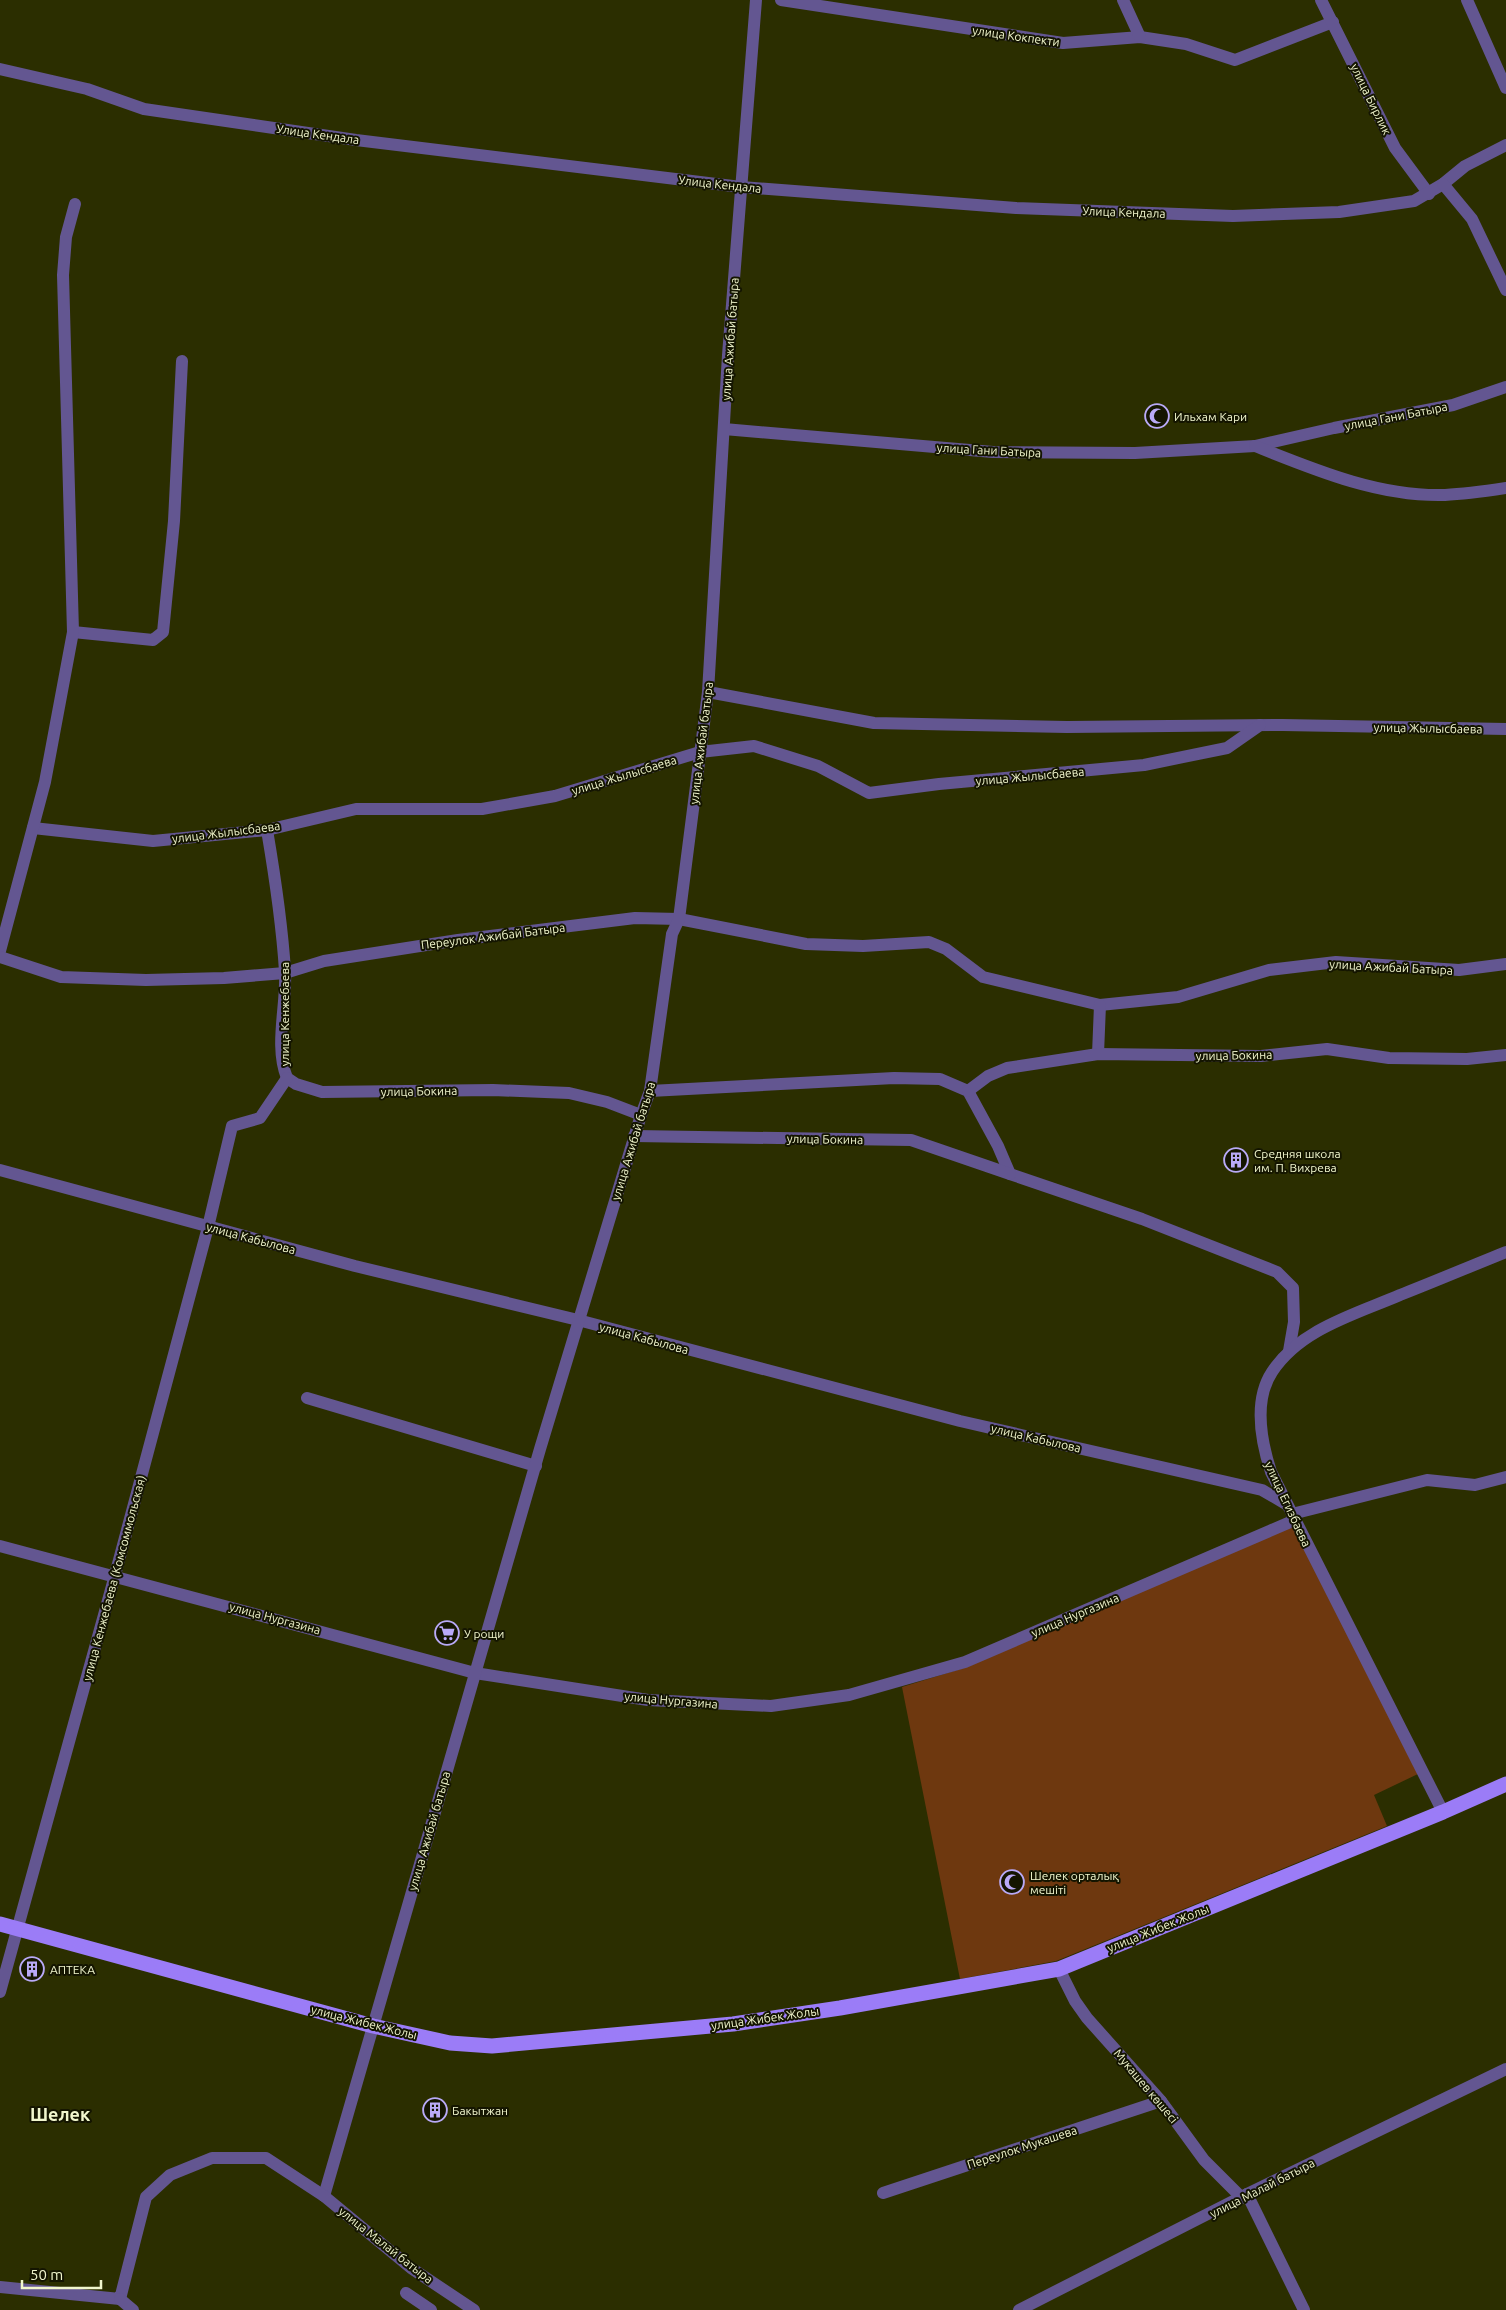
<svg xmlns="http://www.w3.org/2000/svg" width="1506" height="2310" viewBox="0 0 1506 2310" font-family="Ubuntu,sans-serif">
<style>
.green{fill:#6e380f}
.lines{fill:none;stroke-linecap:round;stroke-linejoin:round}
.minor{stroke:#635691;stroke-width:12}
.major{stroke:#9b7cf7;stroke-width:15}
.labels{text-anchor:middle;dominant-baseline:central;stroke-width:4;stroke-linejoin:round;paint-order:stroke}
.street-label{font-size:12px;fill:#f1f6cd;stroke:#141500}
.poi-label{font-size:12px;fill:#f1f6cd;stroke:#141500;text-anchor:start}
.district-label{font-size:18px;font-weight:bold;fill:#f1f6cd;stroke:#141500}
</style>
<rect width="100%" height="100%" fill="#2b2e00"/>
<!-- green -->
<path class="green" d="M1295,1523L1420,1773L1374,1795L1387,1826L1056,1961L960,1979L902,1687L967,1667Z"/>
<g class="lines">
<!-- minor -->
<g class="minor">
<path d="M781,0L1063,43L1140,37L1186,44L1235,60L1333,22"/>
<path d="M1123,0L1140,37"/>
<path d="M1321,0L1395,148L1429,194"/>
<path d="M1467,0L1506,88"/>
<path d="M0,69L87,89L144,109L356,140L741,187L1016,208L1233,216L1339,212L1414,201L1443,184L1465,166L1506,145"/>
<path d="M1443,184L1472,219L1506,290"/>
<path d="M724,429L993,452L1135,453L1255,446L1334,428L1453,405L1506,387"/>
<path d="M1255,446C1315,470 1379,497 1445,495C1465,494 1486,491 1506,488"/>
<path d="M73,632L153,640L163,632L174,521L182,361"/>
<path d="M708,692L874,723L1067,727L1283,725L1506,729"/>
<path d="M33,828L153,841L267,830L356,809H482L555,796L700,752L754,746L818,766L869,793L939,784L1144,765L1227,748L1260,725"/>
<path d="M267,830C275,877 282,924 285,971C287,1006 274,1045 287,1078"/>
<path d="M0,951L45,782L73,632L63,275L66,237L75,204"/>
<path d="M0,957L61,977L146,980L224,978L285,973L324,961L458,940L635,918L679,919L806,944L863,946L929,942L946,949L983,977L1100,1005L1178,997L1269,970L1336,962L1459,970L1506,964"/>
<path d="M1098,1054L1100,1005"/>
<path d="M287,1078L296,1084L322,1092L493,1090L569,1093L607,1102L641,1115"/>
<path d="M650,1091L894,1078L940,1079L968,1091L998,1146L1010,1174L1142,1219L1277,1272L1293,1288L1294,1322L1289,1351"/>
<path d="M968,1091L988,1076L1007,1068L1098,1054L1261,1056L1327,1049L1389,1058L1467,1059L1506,1055"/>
<path d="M634,1136L911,1140L1010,1174"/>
<path d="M0,1170L355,1266L578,1320L960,1421L1262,1490L1286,1504"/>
<path d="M307,1398L536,1466"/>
<path d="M1292,1514L1427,1480L1475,1485L1506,1477"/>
<path d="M0,1546L475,1673L648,1700L771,1706L849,1695L965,1662L1295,1520"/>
<path d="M1443,1812L1271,1472C1261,1441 1253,1401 1272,1372C1300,1329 1356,1314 1400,1295C1436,1281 1471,1266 1506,1252"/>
<path d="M1059,1969L1075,2001L1087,2018L1161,2101L1204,2160L1242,2198"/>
<path d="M0,1992L115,1575L208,1227L232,1126L260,1118L287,1078"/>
<path d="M883,2193L1161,2101"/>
<path d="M1247,2194L1304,2310"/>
<path d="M324,2196L540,1449L641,1115L650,1091L672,934L679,919L708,692L728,355L756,0"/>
<path d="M0,2287L120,2299L146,2197L170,2175L212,2158H266L324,2196L411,2268L474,2310"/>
<path d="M406,2293L431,2310"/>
<path d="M120,2299L133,2310"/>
<path d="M1019,2310L1247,2194L1506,2069"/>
</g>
<!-- major -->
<path class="major" d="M0,1924L373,2026L450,2043L492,2046L733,2024L840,2008L1059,1969L1443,1812L1506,1784"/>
</g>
<!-- icons -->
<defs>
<g id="mosque-ring" transform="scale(1.25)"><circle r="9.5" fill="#141500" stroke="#b9aaf7" stroke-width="1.5"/><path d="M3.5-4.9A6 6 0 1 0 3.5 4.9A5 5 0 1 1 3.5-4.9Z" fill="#b9aaf7"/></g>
<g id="building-ring" transform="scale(1.25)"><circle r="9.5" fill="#141500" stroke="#b9aaf7" stroke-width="1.5"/><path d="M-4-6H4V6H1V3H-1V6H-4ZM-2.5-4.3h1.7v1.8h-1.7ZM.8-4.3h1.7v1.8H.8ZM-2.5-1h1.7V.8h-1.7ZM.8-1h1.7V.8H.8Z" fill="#b9aaf7"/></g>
<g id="supermarket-ring" transform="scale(1.25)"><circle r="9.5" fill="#141500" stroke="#b9aaf7" stroke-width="1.5"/><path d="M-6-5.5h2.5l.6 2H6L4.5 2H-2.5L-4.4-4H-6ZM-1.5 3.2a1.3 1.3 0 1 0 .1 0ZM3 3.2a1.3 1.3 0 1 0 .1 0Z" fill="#b9aaf7"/></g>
</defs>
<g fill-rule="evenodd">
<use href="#mosque-ring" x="1157" y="416"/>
<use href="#building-ring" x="1236" y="1160"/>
<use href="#supermarket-ring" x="447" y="1633"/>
<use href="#mosque-ring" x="1012" y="1882"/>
<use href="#building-ring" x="32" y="1969"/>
<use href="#building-ring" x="435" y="2110"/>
</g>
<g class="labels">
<!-- street labels -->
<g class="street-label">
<text transform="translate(1016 36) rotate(8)">улица Кокпекти</text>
<text transform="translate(1371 99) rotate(64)">улица Бирлик</text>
<text transform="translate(318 134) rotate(8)">Улица Кендала</text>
<text transform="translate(720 184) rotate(6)">Улица Кендала</text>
<text transform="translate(1124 212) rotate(2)">Улица Кендала</text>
<text transform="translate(730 339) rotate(-86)">улица Ажибай батыра</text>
<text transform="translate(1396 416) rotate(-11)">улица Гани Батыра</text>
<text transform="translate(989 450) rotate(3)">улица Гани Батыра</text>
<text transform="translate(1428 728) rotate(1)">улица Жылысбаева</text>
<text transform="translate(701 743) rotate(-83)">улица Ажибай батыра</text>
<text transform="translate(624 775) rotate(-17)">улица Жылысбаева</text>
<text transform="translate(1030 776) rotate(-5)">улица Жылысбаева</text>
<text transform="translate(226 832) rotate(-7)">улица Жылысбаева</text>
<text transform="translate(493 936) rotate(-7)">Переулок Ажибай Батыра</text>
<text transform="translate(1391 967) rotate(3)">улица Ажибай Батыра</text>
<text transform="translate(284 1014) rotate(-90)">улица Кенжебаева</text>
<text transform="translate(1234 1055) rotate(-1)">улица Бокина</text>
<text transform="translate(419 1091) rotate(-1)">улица Бокина</text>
<text transform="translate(825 1139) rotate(1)">улица Бокина</text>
<text transform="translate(633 1141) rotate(-73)">улица Ажибай батыра</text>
<text transform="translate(251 1238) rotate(15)">улица Кабылова</text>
<text transform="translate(644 1338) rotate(15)">улица Кабылова</text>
<text transform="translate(1036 1438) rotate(13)">улица Кабылова</text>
<text transform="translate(1288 1504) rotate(65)">улица Егизбаева</text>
<text transform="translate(114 1578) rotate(-75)">улица Кенжебаева (Комсоммольская)</text>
<text transform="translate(1075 1615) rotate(-23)">улица Нургазина</text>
<text transform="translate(275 1618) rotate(15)">улица Нургазина</text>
<text transform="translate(671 1700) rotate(5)">улица Нургазина</text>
<text transform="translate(429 1831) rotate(-74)">улица Ажибай батыра</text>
<text transform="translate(1158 1928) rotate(-22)">улица Жибек Жолы</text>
<text transform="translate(765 2018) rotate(-8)">улица Жибек Жолы</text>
<text transform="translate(364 2022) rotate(14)">улица Жибек Жолы</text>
<text transform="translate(1146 2086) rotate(50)">Мукашев көшесі</text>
<text transform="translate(1022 2147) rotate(-18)">Переулок Мукашева</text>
<text transform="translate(1262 2188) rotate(-27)">улица Малай батыра</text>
<text transform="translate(386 2245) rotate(38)">улица Малай батыра</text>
</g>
<!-- poi labels -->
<g class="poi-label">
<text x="1174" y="416">Ильхам Кари</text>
<text x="1254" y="1153">Средняя школа<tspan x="1254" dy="14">им. П. Вихрева</tspan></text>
<text x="464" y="1633">У рощи</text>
<text x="1030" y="1875">Шелек орталық<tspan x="1030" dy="14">мешіті</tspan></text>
<text x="50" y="1969">АПТЕКА</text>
<text x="452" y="2110">Бакытжан</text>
</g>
<!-- district labels -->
<g class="district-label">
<text x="60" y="2114">Шелек</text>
</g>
</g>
<!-- scale -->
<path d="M22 2280v8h79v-8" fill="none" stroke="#f1f6cd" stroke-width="2.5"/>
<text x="30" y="2280" font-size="15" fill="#f1f6cd" stroke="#141500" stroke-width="4" paint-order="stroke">50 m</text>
</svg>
